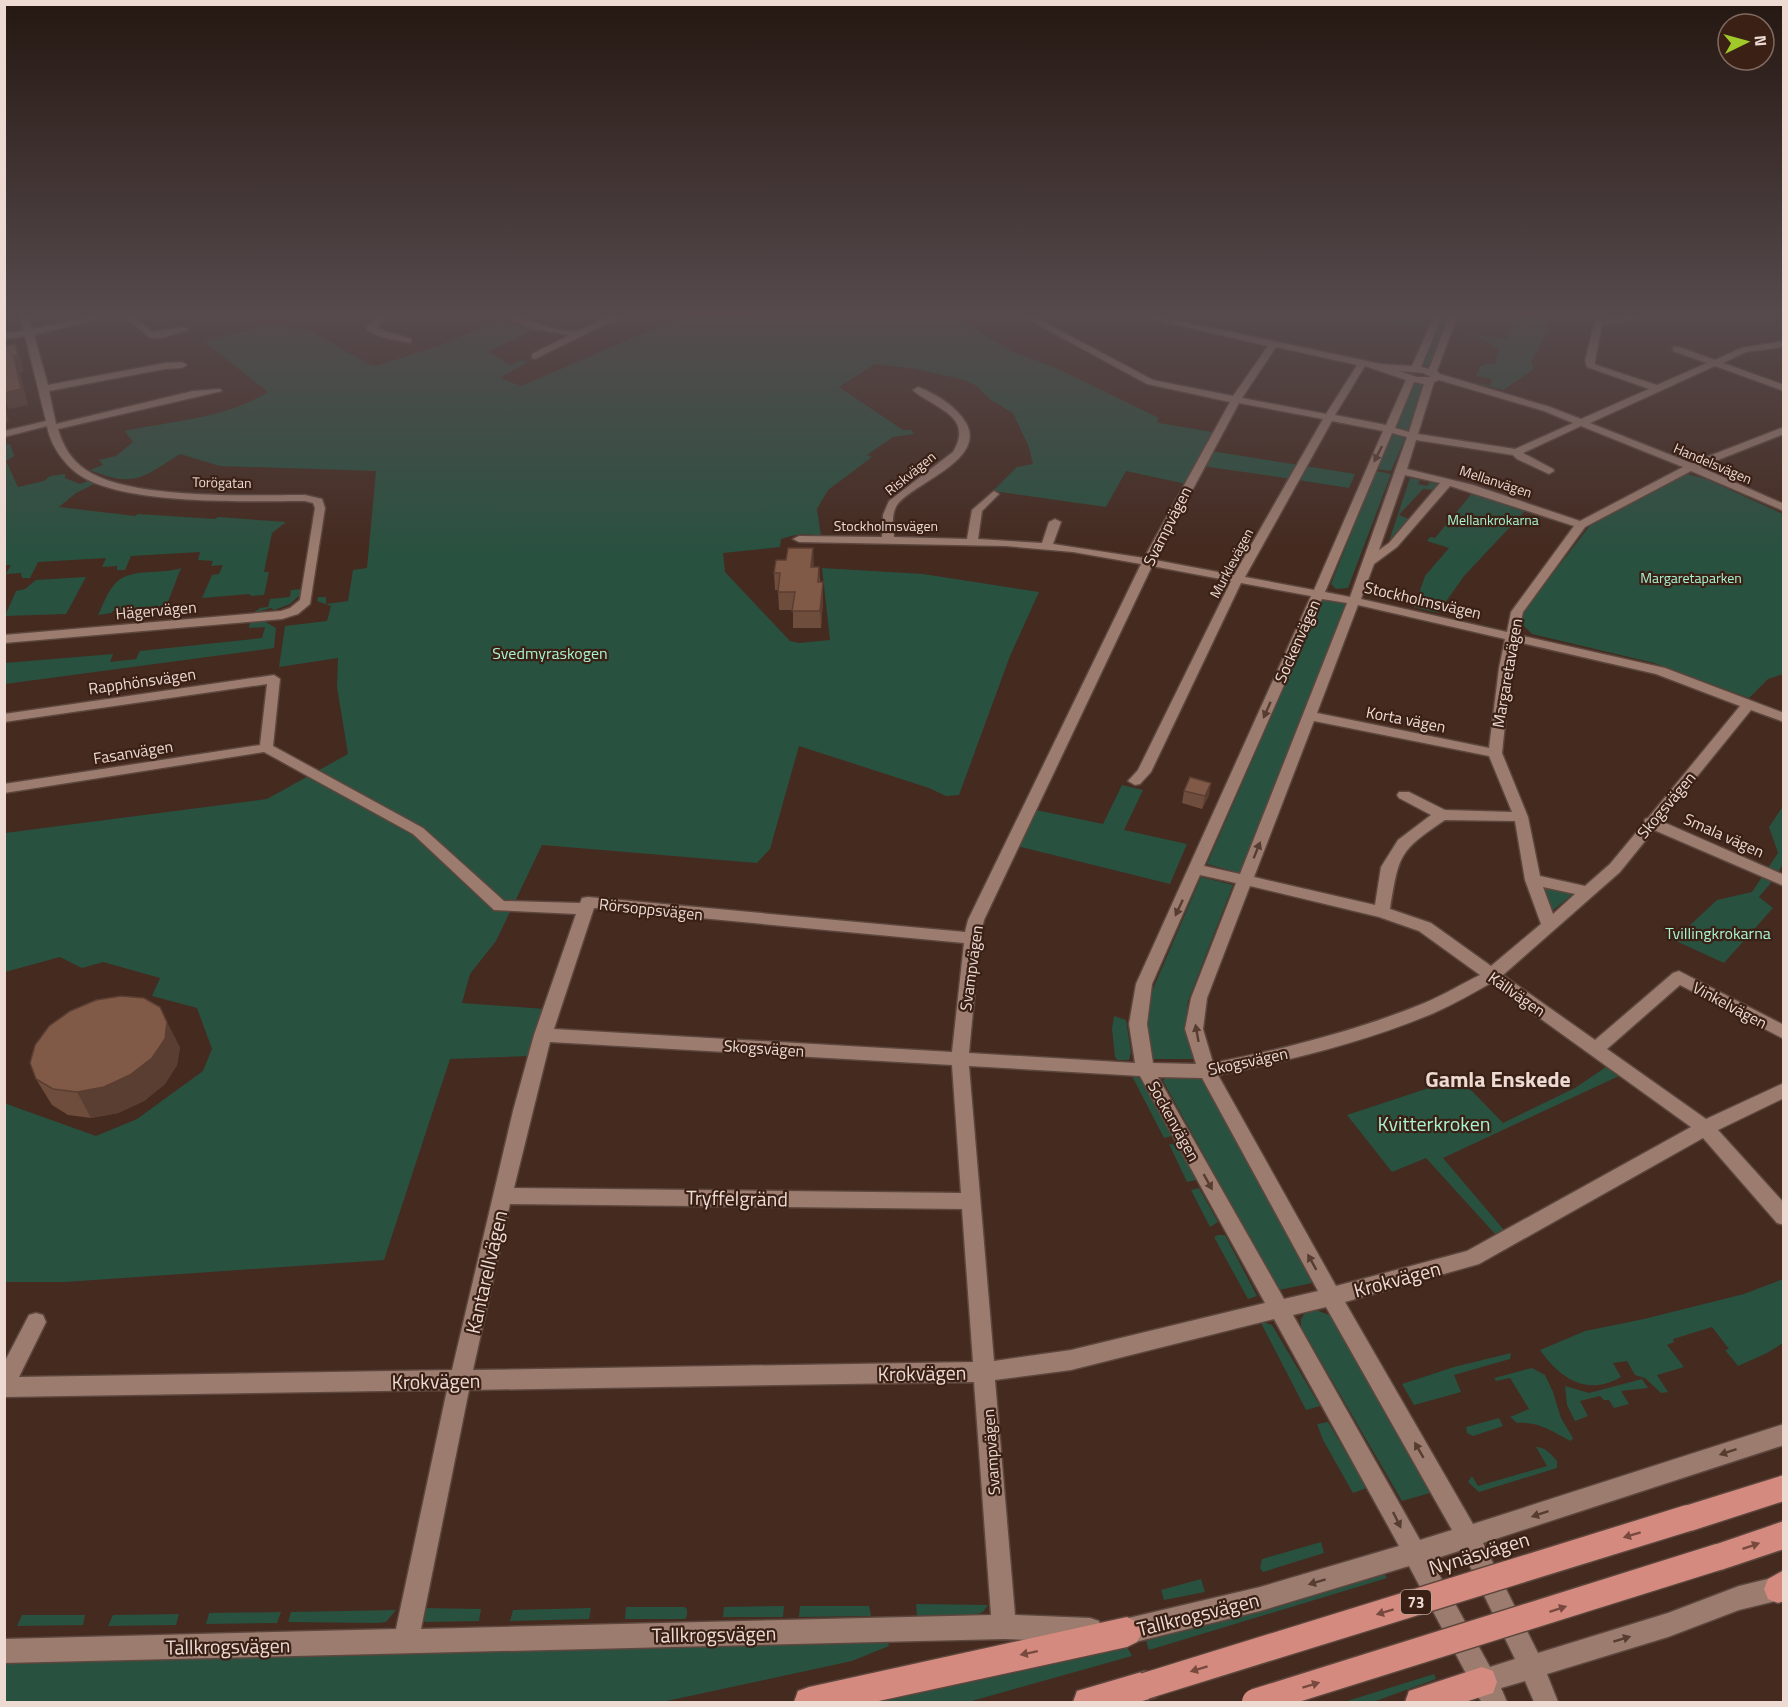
<svg xmlns="http://www.w3.org/2000/svg" width="1788" height="1707" viewBox="0 0 1788 1707" font-family="'Titillium Web',sans-serif">
<style>
.green{fill:#295140}
.lines{fill:none;stroke-linecap:round;stroke-linejoin:round}
.minor-casing{stroke:#5c463d;stroke-width:3}
.highway-casing{stroke:#5c463d;stroke-width:3}
.minor{fill:#9b7c6f;fill-rule:evenodd}
.highway{fill:#d48a7e;fill-rule:evenodd}
.highway-bridge-casing{stroke:#5c463d;stroke-width:29;stroke-linecap:butt}
.highway-bridge{stroke:#d48a7e;stroke-width:26}
.wall{fill:#6f4d3d}
.shaded-wall{fill:#5a3e32}
.building{fill:#815947;stroke:#5a3e32;stroke-width:1.5}
.oneway{fill:#573c30}
.oneway2{fill:#784a3f}
.labels{text-anchor:middle;dominant-baseline:central;stroke-width:4.5;stroke-linejoin:round;paint-order:stroke}
.far-street-label{font-size:14px;fill:#ecdad3;stroke:#3a2015}
.far-park-label{font-size:14px;fill:#a7f3d0;stroke:#3a2015}
.shield{fill:#3a2015;stroke:#b7a29a;stroke-width:1.5}
.shield-label{font-size:15px;font-weight:bold;fill:#ecdad3}
.street-label{font-size:16px;fill:#ecdad3;stroke:#3a2015}
.park-label{font-size:16px;fill:#a7f3d0;stroke:#3a2015}
.near-park-label{font-size:20px;fill:#a7f3d0;stroke:#3a2015}
.near-street-label{font-size:20px;fill:#ecdad3;stroke:#3a2015}
.district-label{font-size:22px;font-weight:bold;fill:#ecdad3;stroke:#3a2015}
</style>
<rect width="100%" height="100%" fill="#442a1f"/>
<!-- green -->
<g class="green">
<path d="M696,314H950L1011,351L1058,369L1159,418L1157,421L1159,423L1212,432L1186,484L1126,471L1106,507L993,491L1017,467L1033,464L1029,447L1013,413L991,400L975,385L964,380L917,369L875,364L839,387L903,430H911L914,434L893,437L867,455L872,457L828,490L817,509L821,536C806,533 795,534 781,539L780,547L723,553L725,572L790,641L799,643L830,640L822,568L923,574L1039,592L1010,656L959,795L946,796L929,788L799,746L770,849L757,863L542,845L496,941L470,974L462,1003L545,1009L530,1056L450,1059L384,1260L65,1282H5L4,1103L96,1136L137,1119L203,1071L212,1049L197,1008L152,996L160,978L103,962L82,968L60,957L5,972V833L267,799L348,754L337,687L338,658L279,667L285,626L327,621L331,606L317,601L318,597H326V604L348,601L353,570L367,568L376,471L220,466L180,454C142,478 134,488 90,470L103,465L99,460L116,456L133,442L125,431C172,421 227,418 268,392L205,342L211,340L268,325L309,330L372,366L379,365L438,346L505,318L509,324L534,329L488,352L510,365L521,360L528,362L500,378L521,386C579,362 636,334 696,314Z"/>
<path d="M1334,314H1421L1416,327Z"/>
<path d="M1442,314H1449L1429,366L1422,365Z"/>
<path d="M1514,314H1550L1542,343L1531,361L1534,369L1503,390L1477,383L1491,385L1492,379L1476,376C1480,364 1482,363 1495,364L1499,348L1492,347L1486,340L1465,334L1507,339Z"/>
<path d="M1414,383L1425,385L1408,431L1396,429Z"/>
<path d="M1393,434L1406,436L1391,471L1377,469Z"/>
<path d="M10,444L14,456L6,461L18,487L44,481L50,476L65,474V478L80,484L88,481L94,484L76,493L59,507L135,516L138,514L215,519L218,517L286,522L272,533L264,572H269L264,595L251,596L249,594L202,598L212,575L219,574L223,565L211,566L213,561L198,560L200,552L131,556L125,570H117V566L102,567L106,558L38,562L30,578H22L21,573L6,574L11,565H5L4,445Z"/>
<path d="M1211,451L1299,465L1292,479L1202,466Z"/>
<path d="M1305,466L1355,474L1349,488L1298,480Z"/>
<path d="M1376,471L1391,474L1348,588L1336,589L1331,584Z"/>
<path d="M1687,474L1706,479L1783,514V674L1768,679L1749,698L1654,663L1532,634L1523,625L1522,613L1592,523Z"/>
<path d="M1410,478L1420,480L1418,484L1427,486L1430,482L1439,484L1434,490L1423,489L1399,515L1409,519L1389,541Z"/>
<path d="M1473,492L1526,510L1464,576L1438,613L1414,607L1425,576L1449,548L1427,541L1430,537L1435,538Z"/>
<path d="M181,568L166,607L113,611L111,613L98,615C103,605 107,593 114,585C127,567 162,575 181,568Z"/>
<path d="M86,577L66,614L5,616L16,591L25,589L36,580Z"/>
<path d="M301,589V594L290,604L274,610L271,608L253,613L260,608L268,607L270,599L290,597L291,590Z"/>
<path d="M1322,600L1347,604L1240,873L1207,864Z"/>
<path d="M264,621L276,628L274,648L5,684V663L113,654L110,662L136,659L140,651L262,638L265,627L249,628L250,622Z"/>
<path d="M1122,785L1143,790L1124,830L1187,844L1170,884L1017,846L1036,810L1103,824Z"/>
<path d="M1783,806C1783,818 1787,853 1783,863C1778,876 1768,886 1759,897L1773,908L1724,963L1674,940L1717,900L1752,892L1778,853L1769,827Z"/>
<path d="M1201,877L1233,885L1188,1001L1185,1030L1195,1059H1152L1145,1037L1150,996Z"/>
<path d="M1541,887L1570,892L1572,895L1552,911L1549,909Z"/>
<path d="M1114,1016L1126,1020L1131,1052L1129,1060H1118L1115,1057L1112,1029Z"/>
<path d="M1606,1067L1619,1076L1443,1158L1504,1230L1495,1234L1426,1158L1392,1172L1347,1115L1453,1080L1472,1091L1503,1123L1575,1088Z"/>
<path d="M1132,1076L1141,1078L1172,1136L1164,1138Z"/>
<path d="M1167,1076H1202L1303,1258L1312,1283L1279,1290L1163,1081Z"/>
<path d="M1169,1144L1178,1145L1196,1180L1187,1182Z"/>
<path d="M1199,1188L1218,1222L1210,1227L1191,1190Z"/>
<path d="M1218,1235H1225L1257,1296L1248,1299L1214,1237Z"/>
<path d="M1783,1279V1343L1767,1353L1738,1366L1725,1350L1729,1349L1712,1327L1673,1339L1674,1342L1667,1345L1684,1367L1657,1375L1668,1392L1661,1393L1645,1378L1635,1375L1627,1361L1613,1363L1621,1377C1586,1397 1560,1378 1540,1350L1585,1331L1644,1319L1744,1294Z"/>
<path d="M1316,1310L1332,1316L1430,1493L1402,1501L1301,1327V1319L1304,1314Z"/>
<path d="M1260,1321L1272,1325L1320,1406L1306,1410Z"/>
<path d="M1511,1353L1510,1359L1454,1375L1461,1392L1414,1405L1402,1384L1454,1367Z"/>
<path d="M1532,1368L1545,1375L1553,1392L1561,1418L1573,1438L1571,1441C1552,1432 1539,1421 1517,1423L1510,1417L1529,1409L1510,1378L1496,1381L1494,1378Z"/>
<path d="M1642,1379L1648,1388L1621,1391L1629,1404L1614,1408L1609,1400H1604L1600,1396L1580,1401L1588,1416L1575,1421L1567,1405L1565,1386L1589,1393Z"/>
<path d="M1499,1418L1503,1426L1473,1436L1467,1433L1466,1427Z"/>
<path d="M1328,1422L1367,1488L1353,1493L1323,1440L1317,1424Z"/>
<path d="M1536,1447C1545,1447 1551,1454 1557,1461V1468L1479,1492L1468,1482L1472,1476L1478,1486L1547,1466Z"/>
<path d="M1321,1542L1324,1553L1263,1572L1260,1568L1262,1559Z"/>
<path d="M1384,1573L1387,1578L1149,1650L1146,1641Z"/>
<path d="M1201,1579L1205,1592L1164,1600L1161,1590Z"/>
<path d="M916,1604L988,1605L983,1612L975,1615L917,1616Z"/>
<path d="M784,1606L783,1617H723L724,1607Z"/>
<path d="M800,1606H869L871,1615L870,1616L799,1617Z"/>
<path d="M626,1607H684L687,1609V1616L685,1619H625Z"/>
<path d="M421,1608L481,1609L479,1621L426,1622L420,1619Z"/>
<path d="M591,1608L589,1619L510,1621L513,1610Z"/>
<path d="M396,1610L386,1622L377,1623L288,1622L291,1612Z"/>
<path d="M281,1612L277,1623L206,1624L209,1613Z"/>
<path d="M179,1614L176,1625L108,1626L113,1615Z"/>
<path d="M22,1615H85L83,1625L17,1626Z"/>
<path d="M866,1642H888L889,1646L852,1661L662,1702H5L4,1662Z"/>
<path d="M1126,1645L1132,1656L968,1702H876Z"/>
<path d="M1434,1674L1436,1679L1373,1702H1344Z"/>
</g>
<g class="lines">
<!-- minor casing -->
<g class="minor-casing">
<g id="minor">
<path d="M19,314H27L32,329L101,314H117L34,335L48,385L165,363L182,362L187,365L182,368L165,369L49,391L56,424L193,391L220,389L222,391L58,429C63,446 71,460 86,470C130,500 251,495 305,495L322,499L325,508L310,604L298,614L282,619L4,643V635L281,611L290,608L300,600L315,508L313,503L305,501C249,501 123,506 78,474C63,463 50,444 47,426L4,437V431L46,421L25,336L4,339V333L24,331Z"/>
<path d="M122,314H131L152,332L184,327L188,330L162,338H150Z"/>
<path d="M382,314H392L376,328L411,339V343L381,337L367,330V326Z"/>
<path d="M499,314C523,314 553,334 577,331C584,330 592,324 598,321C610,315 622,314 635,314L608,323L535,359L532,358V354L570,335L533,329Z"/>
<path d="M1018,314H1029L1153,380L1233,396L1268,346L1129,314H1146L1381,364L1412,366L1435,314H1443L1421,367L1429,369L1450,314H1458L1437,371L1440,374L1550,407L1581,419L1649,389L1587,367L1585,361L1595,321L1644,314H1667L1602,325L1595,361V364L1599,366L1657,385L1707,363L1673,351V347H1679L1715,360L1741,348L1784,341V347L1746,352L1723,363L1784,385V391L1715,366L1590,423L1691,463L1784,427V434L1700,467L1784,504V511L1691,471L1585,527L1523,612L1518,635L1665,668L1784,713V722L1751,710L1661,821L1784,875V886L1654,830L1620,872L1503,975L1595,1040L1673,973L1679,971L1784,1025V1039L1680,985L1607,1049L1706,1119L1784,1083V1098L1718,1130L1784,1203V1225L1777,1223L1703,1138L1479,1264L1345,1302L1473,1524L1784,1424V1445L1483,1543L1538,1653L1668,1613L1739,1586L1784,1575V1599L1739,1610L1668,1637L1547,1674L1558,1702H1534L1525,1681L1501,1688L1507,1702H1482L1473,1691L1470,1681L1409,1566L1260,1611L1127,1644L1111,1641L1108,1632L1111,1623L1120,1620L1260,1587L1399,1546L1274,1319L1071,1370L995,1380L1015,1615L1090,1618L1099,1621L1102,1630L1099,1639L1090,1642L1004,1639L4,1663V1639L396,1629L447,1390L4,1397V1363L29,1315L36,1313L43,1315L46,1322L19,1377L452,1370L513,1111L534,1035L576,914L494,910L413,834L264,752L4,793V784L260,745L267,684L4,722V714L274,675L280,679L273,746L423,828L504,901L580,903L582,898L588,897L965,932L968,920L1141,564L1073,552L1006,546L799,542L793,539L799,536L882,537L883,515L889,501L953,452C974,417 937,409 915,392L913,390L918,387C936,394 956,406 966,423C987,460 913,483 897,505C891,514 893,528 894,537L967,539L972,510L994,491L999,494L982,511L978,539L1042,543L1049,522L1055,519L1061,522L1053,544L1144,558L1230,402L1147,384ZM1276,347L1357,365L1326,414L1242,398ZM1365,366L1406,380L1386,425L1335,415ZM1399,371L1423,373L1431,377H1417ZM1439,380L1544,411L1573,423L1515,449L1418,434L1434,382ZM1414,382L1424,384L1409,432L1395,428ZM1239,403L1323,419L1234,575L1155,560ZM1332,421L1383,431L1314,590L1245,577ZM1581,426L1683,467L1580,521L1473,485L1407,469L1416,440L1513,455L1517,459L1549,474L1554,471L1553,469L1523,453ZM1392,433L1407,437L1350,597L1325,592ZM1405,475L1440,483L1389,543L1379,550ZM1450,486L1574,526L1511,612L1507,632L1361,599L1374,564L1397,547ZM1152,566L1231,581L1138,770L1128,781L1135,785L1140,784L1151,772L1241,583L1311,596L1136,984L1129,1024L1135,1063L969,1053L980,938L984,920ZM1322,599L1347,603L1240,874L1204,866ZM1358,605L1505,639L1499,668L1489,748L1317,713ZM1517,642L1656,674L1740,706L1648,818L1645,819L1644,823L1610,864L1585,886L1540,876L1528,817L1502,753L1511,668ZM1314,721L1489,756L1512,812L1445,810L1409,792H1399L1397,795L1399,798L1431,815L1398,840L1381,867L1375,905L1254,877ZM1445,820L1515,821L1525,880L1541,924L1491,966L1431,923L1390,909C1399,854 1399,851 1445,820ZM1200,875L1236,883L1191,998L1185,1029L1196,1064L1153,1063L1147,1024L1152,984ZM1250,886L1379,917L1419,931L1480,975C1461,984 1442,996 1422,1004C1355,1031 1284,1049 1213,1063L1203,1029L1207,998ZM1543,887L1575,894L1553,914ZM594,908L964,943L952,1052L554,1029ZM1491,983L1691,1127L1467,1251L1336,1286L1218,1075C1291,1060 1365,1042 1434,1013C1454,1004 1473,993 1491,983ZM550,1042L952,1065L961,1193L514,1188ZM969,1066L1140,1076L1265,1303L1071,1350L994,1361ZM1158,1077L1202,1078L1318,1291L1284,1299ZM510,1204L962,1209L973,1362L473,1370ZM1326,1307L1452,1530L1420,1540L1293,1315ZM974,1382L991,1615L421,1629L469,1390ZM1462,1550L1515,1659L1490,1667L1431,1560Z"/>
</g>
</g>
<!-- highway casing -->
<g class="highway-casing">
<g id="highway">
<path d="M1784,1475V1501L1688,1532L1678,1528L1674,1518L1678,1508Z"/>
<path d="M1784,1521V1549L1718,1571L1708,1567L1704,1557L1708,1547Z"/>
<path d="M1784,1570V1601L1778,1603L1768,1599L1764,1589L1768,1579Z"/>
<path d="M1127,1617L1137,1622L1142,1632L1137,1642L1127,1647L874,1702H794L798,1691L809,1687Z"/>
<path d="M1482,1667L1493,1671L1497,1682L1493,1693L1465,1702H1405L1409,1691Z"/>
<path d="M1145,1671L1156,1675L1160,1686L1156,1697L1139,1702H1073L1077,1691Z"/>
</g>
</g>
<!-- minor -->
<use href="#minor" class="minor"/>
<!-- highway -->
<use href="#highway" class="highway"/>
<!-- highway-bridge casing -->
<g class="highway-bridge-casing">
<g id="highway-bridge">
<path d="M1145,1686L1688,1518"/>
<path d="M1255,1702L1718,1557"/>
</g>
</g>
<!-- highway-bridge -->
<use href="#highway-bridge" class="highway-bridge"/>
</g>
<!-- wall -->
<g class="wall">
<path d="M786,560L814,567H819L820,582H823V599L821,628H793V610H779L778,590H775L774,573Z"/>
<path d="M1184,791L1209,795L1202,809L1182,803Z"/>
<path d="M180,1047L177,1065L165,1084L144,1101L118,1113L91,1118L68,1115L52,1105L36,1079Z"/>
</g>
<!-- shaded-wall -->
<g class="shaded-wall">
<path d="M15,344L21,359L24,371L20,372L28,405L9,409L4,397V393L14,356Z"/>
<path d="M4,403L9,422L4,423Z"/>
<path d="M813,548L814,565L812,584L811,567Z"/>
<path d="M823,582V599L821,628L820,611Z"/>
<path d="M1211,783L1209,795L1202,809L1205,796Z"/>
<path d="M167,1022L180,1047L177,1065L165,1084L144,1101L118,1113L91,1118L77,1092Z"/>
</g>
<!-- building -->
<g class="building">
<path d="M15,344L18,356H14L21,389L4,393V346Z"/>
<path d="M788,548H813L811,567H819L818,582H823L820,611H792L795,592H778L780,573H774L776,560H786Z"/>
<path d="M1190,777L1211,783L1205,796L1184,791Z"/>
<path d="M121,996L144,998L160,1007L167,1022L165,1039L152,1058L130,1075L104,1087L77,1092L53,1089L36,1079L30,1063L35,1045L49,1026L70,1011L96,1000Z"/>
</g>
<!-- one-way arrows -->
<defs><path id="oneway-solid" d="M-6-.8H1V-3.2L6.5 0L1 3.2V.8H-6Z" transform="scale(1.5)"/></defs>
<g class="oneway">
<use href="#oneway-solid" transform="translate(1378 454) rotate(117)"/>
<use href="#oneway-solid" transform="translate(1267 710) rotate(114)"/>
<use href="#oneway-solid" transform="translate(1257 850) rotate(-68)"/>
<use href="#oneway-solid" transform="translate(1179 908) rotate(115)"/>
<use href="#oneway-solid" transform="translate(1197 1033) rotate(-100)"/>
<use href="#oneway-solid" transform="translate(1208 1182) rotate(61)"/>
<use href="#oneway-solid" transform="translate(1312 1262) rotate(-119)"/>
<use href="#oneway-solid" transform="translate(1419 1450) rotate(-120)"/>
<use href="#oneway-solid" transform="translate(1728 1452) rotate(162)"/>
<use href="#oneway-solid" transform="translate(1540 1514) rotate(162)"/>
<use href="#oneway-solid" transform="translate(1397 1520) rotate(64)"/>
<use href="#oneway-solid" transform="translate(1317 1582) rotate(163)"/>
<use href="#oneway-solid" transform="translate(1622 1639) rotate(-17)"/>
</g>
<g class="oneway2">
<use href="#oneway-solid" transform="translate(1632 1535) rotate(163)"/>
<use href="#oneway-solid" transform="translate(1751 1546) rotate(-19)"/>
<use href="#oneway-solid" transform="translate(1558 1609) rotate(-18)"/>
<use href="#oneway-solid" transform="translate(1385 1612) rotate(163)"/>
<use href="#oneway-solid" transform="translate(1029 1653) rotate(168)"/>
<use href="#oneway-solid" transform="translate(1199 1669) rotate(163)"/>
<use href="#oneway-solid" transform="translate(1311 1685) rotate(-17)"/>
</g>
<!-- sky -->
<linearGradient id="sky" x2="0" y2="1"><stop stop-color="#251711"/><stop offset="0.57" stop-color="#564a4d"/><stop offset="1" stop-color="#564a4d" stop-opacity="0"/></linearGradient>
<rect width="1788" height="553" fill="url(#sky)"/>
<g class="labels">
<!-- far-street labels -->
<g class="far-street-label">
<text transform="translate(1713 463) rotate(23)">Handelsvägen</text>
<text transform="translate(910 473) rotate(-39)">Riskvägen</text>
<text transform="translate(1496 481) rotate(18)">Mellanvägen</text>
<text transform="translate(222 482) rotate(1)">Torögatan</text>
<text x="886" y="525">Stockholmsvägen</text>
<text transform="translate(1231 563) rotate(-62)">Murklevägen</text>
</g>
<!-- far-park labels -->
<g class="far-park-label">
<text x="1493" y="519">Mellankrokarna</text>
<text x="1691" y="577">Margaretaparken</text>
</g>
<!-- shield labels -->
<rect class="shield" x="1401" y="1590" width="30" height="24" rx="4.5"/>
<g class="shield-label">
<text x="1416" y="1602">73</text>
</g>
<!-- street labels -->
<g class="street-label">
<text transform="translate(1167 526) rotate(-63)">Svampvägen</text>
<text transform="translate(1423 600) rotate(13)">Stockholmsvägen</text>
<text transform="translate(156 610) rotate(-5)">Hägervägen</text>
<text transform="translate(1297 641) rotate(-66)">Sockenvägen</text>
<text transform="translate(1507 673) rotate(-80)">Margaretavägen</text>
<text transform="translate(142 681) rotate(-8)">Rapphönsvägen</text>
<text transform="translate(1406 719) rotate(11)">Korta vägen</text>
<text transform="translate(133 752) rotate(-9)">Fasanvägen</text>
<text transform="translate(1666 805) rotate(-50)">Skogsvägen</text>
<text transform="translate(1724 835) rotate(24)">Smala vägen</text>
<text transform="translate(651 909) rotate(6)">Rörsoppsvägen</text>
<text transform="translate(971 968) rotate(-82)">Svampvägen</text>
<text transform="translate(1517 994) rotate(35)">Källvägen</text>
<text transform="translate(1730 1005) rotate(28)">Vinkelvägen</text>
<text transform="translate(764 1048) rotate(4)">Skogsvägen</text>
<text transform="translate(1248 1061) rotate(-12)">Skogsvägen</text>
<text transform="translate(1174 1121) rotate(61)">Sockenvägen</text>
<text transform="translate(991 1452) rotate(-94)">Svampvägen</text>
</g>
<!-- park labels -->
<g class="park-label">
<text x="550" y="653">Svedmyraskogen</text>
<text x="1718" y="933">Tvillingkrokarna</text>
</g>
<!-- near-park labels -->
<g class="near-park-label">
<text x="1434" y="1123">Kvitterkroken</text>
</g>
<!-- near-street labels -->
<g class="near-street-label">
<text transform="translate(737 1198) rotate(1)">Tryffelgränd</text>
<text transform="translate(486 1272) rotate(-77)">Kantarellvägen</text>
<text transform="translate(1397 1279) rotate(-15)">Krokvägen</text>
<text transform="translate(922 1373) rotate(-1)">Krokvägen</text>
<text transform="translate(436 1381) rotate(-1)">Krokvägen</text>
<text transform="translate(1479 1553) rotate(-17)">Nynäsvägen</text>
<text transform="translate(1198 1614) rotate(-14)">Tallkrogsvägen</text>
<text transform="translate(714 1634) rotate(-1)">Tallkrogsvägen</text>
<text transform="translate(228 1646) rotate(-1)">Tallkrogsvägen</text>
</g>
<!-- district labels -->
<g class="district-label">
<text x="1498" y="1079">Gamla Enskede</text>
</g>
</g>
<!-- border -->
<rect width="1788" height="1707" fill="none" stroke="#ecdad3" stroke-width="12"/>
<!-- north arrow -->
<g transform="translate(1746 42) rotate(85)"><circle r="28" fill="#3a2015" stroke="#816a61" stroke-width="1.5"/>
<path d="M0-4.5L10 22L0 15L-10 22Z" fill="#a1c929"/>
<text y="-9" font-size="16" font-weight="bold" text-anchor="middle" fill="#ecdad3">N</text>
</g>
</svg>
